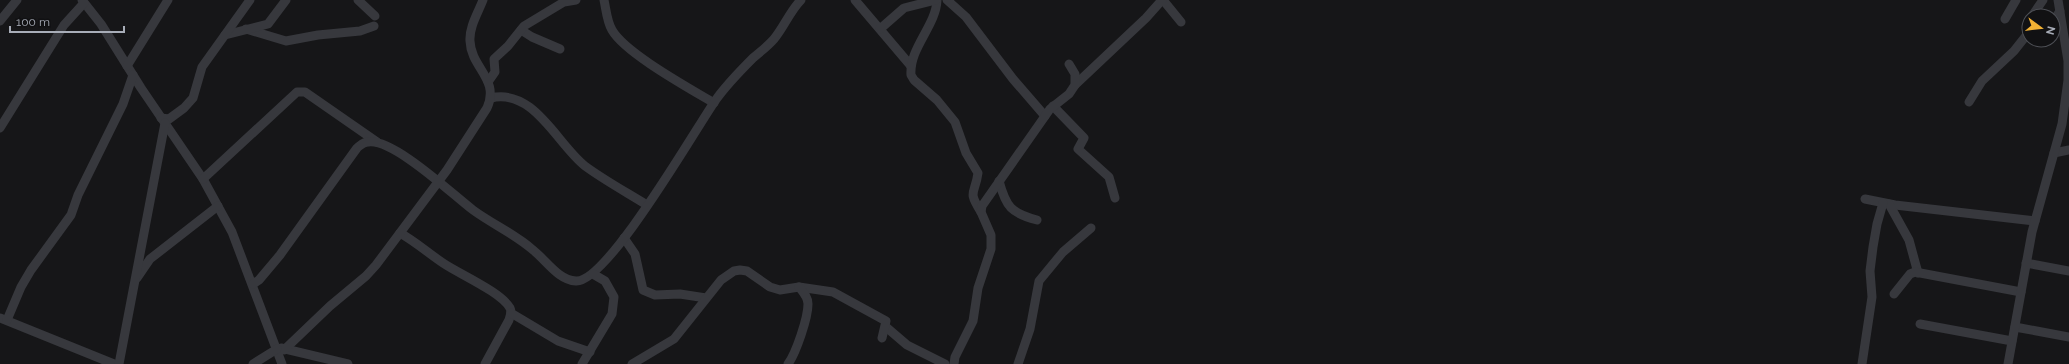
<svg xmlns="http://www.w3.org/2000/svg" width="2069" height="364" viewBox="0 0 2069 364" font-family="Raleway,sans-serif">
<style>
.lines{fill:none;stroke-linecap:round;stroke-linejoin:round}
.minor{stroke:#37383d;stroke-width:9}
</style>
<rect width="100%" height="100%" fill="#161618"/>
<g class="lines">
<!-- minor -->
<g class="minor">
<path d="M82,0L101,24L141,88L203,179L232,232L282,364"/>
<path d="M358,0L375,16"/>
<path d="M604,0C606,9 607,22 612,30C625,53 689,88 714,103"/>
<path d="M855,0L911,66"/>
<path d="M937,0C936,26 909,48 911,75L914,80L937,100L955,122L966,153L978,173C975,195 967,190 981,212"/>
<path d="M947,0L966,17L1013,79L1045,116"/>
<path d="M1163,0L1181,22"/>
<path d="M2032,16L2043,0"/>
<path d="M2005,19L2016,0"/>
<path d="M0,21L17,0"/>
<path d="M2053,22L2060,11"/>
<path d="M246,29L286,41L318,35L360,31L374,26"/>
<path d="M880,29L904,8L936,0"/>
<path d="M521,30L532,37L560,49"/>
<path d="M225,35L268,24L286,0"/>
<path d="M127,66L168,0"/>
<path d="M488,82L495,72L494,59L508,46L524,26L564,2L576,0"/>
<path d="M1075,85L1146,18L1162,0"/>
<path d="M491,98C534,88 557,144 585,166C604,180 626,192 647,205"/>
<path d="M1969,102L1982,81L2014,51L2029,32"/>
<path d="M1053,106L1084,138L1078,149L1109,177L1115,198"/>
<path d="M161,118L169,119L184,108L193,98L202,67L250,0"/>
<path d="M0,128L64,25L84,3"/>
<path d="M2054,153L2069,150"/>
<path d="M203,179L297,92H305L377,142"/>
<path d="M999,181C1006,207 1011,213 1037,220"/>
<path d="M1865,199L1895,205L2035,221"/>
<path d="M1889,204L1909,240L1918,273"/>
<path d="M400,233C416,242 428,253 443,263C459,274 501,292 510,308C512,312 510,316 509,320L485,364"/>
<path d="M624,238L635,254L643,290L655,295L680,294L706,298"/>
<path d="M2026,263L2069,271"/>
<path d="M137,278L150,259L218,206"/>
<path d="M253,284L259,280L280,255L357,148C361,145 363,142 368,142C393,138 452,194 473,210C492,224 515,234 533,250C546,260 558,280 576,281C607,283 695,130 715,101C726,85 740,71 753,58C760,52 768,46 774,39C784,27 790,11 801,0"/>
<path d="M1894,294L1910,274L1915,272L2021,292"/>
<path d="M511,313L558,341L590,352"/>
<path d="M0,318L114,364"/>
<path d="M7,320L21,287L31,270L71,215L78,195L123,104L133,75"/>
<path d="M1920,324L2012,341"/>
<path d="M886,327L907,345L945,364"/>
<path d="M2015,327L2069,337"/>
<path d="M281,348L348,364"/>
<path d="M284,350L330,306L366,276L376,265L447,170L487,108C500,79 471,68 470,41C469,27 478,13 483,0"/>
<path d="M119,364L165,123"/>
<path d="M253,364L277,349"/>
<path d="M582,364L612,314L614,297L605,281L593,274"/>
<path d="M632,364L674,339L721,280L734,271L740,270L747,271L770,287L780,290L799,287L833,292L886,321L882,338"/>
<path d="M788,364C796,353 808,318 808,304C808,297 803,292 799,287"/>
<path d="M954,364L955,357L973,321L978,288L991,249V235L981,212L982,206L1050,109L1069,94L1075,85V74L1069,64"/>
<path d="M1018,364L1030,329L1039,281L1063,252L1091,228"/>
<path d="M1862,364L1872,297L1870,271L1873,247L1877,224L1883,203"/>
<path d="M2008,364L2032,232L2062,124L2068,80V61L2058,0"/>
</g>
</g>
<!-- north arrow -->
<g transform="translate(2041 28) rotate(105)"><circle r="19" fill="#111113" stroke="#4d4f55"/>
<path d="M0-3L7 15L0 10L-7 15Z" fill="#f2b134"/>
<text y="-6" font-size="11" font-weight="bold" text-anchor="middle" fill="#a8adb8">N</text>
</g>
<!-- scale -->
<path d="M10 26v6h114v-6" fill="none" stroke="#a8adb8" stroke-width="2"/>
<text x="16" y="26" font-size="12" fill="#a8adb8" stroke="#111113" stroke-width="3" paint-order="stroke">100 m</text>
</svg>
